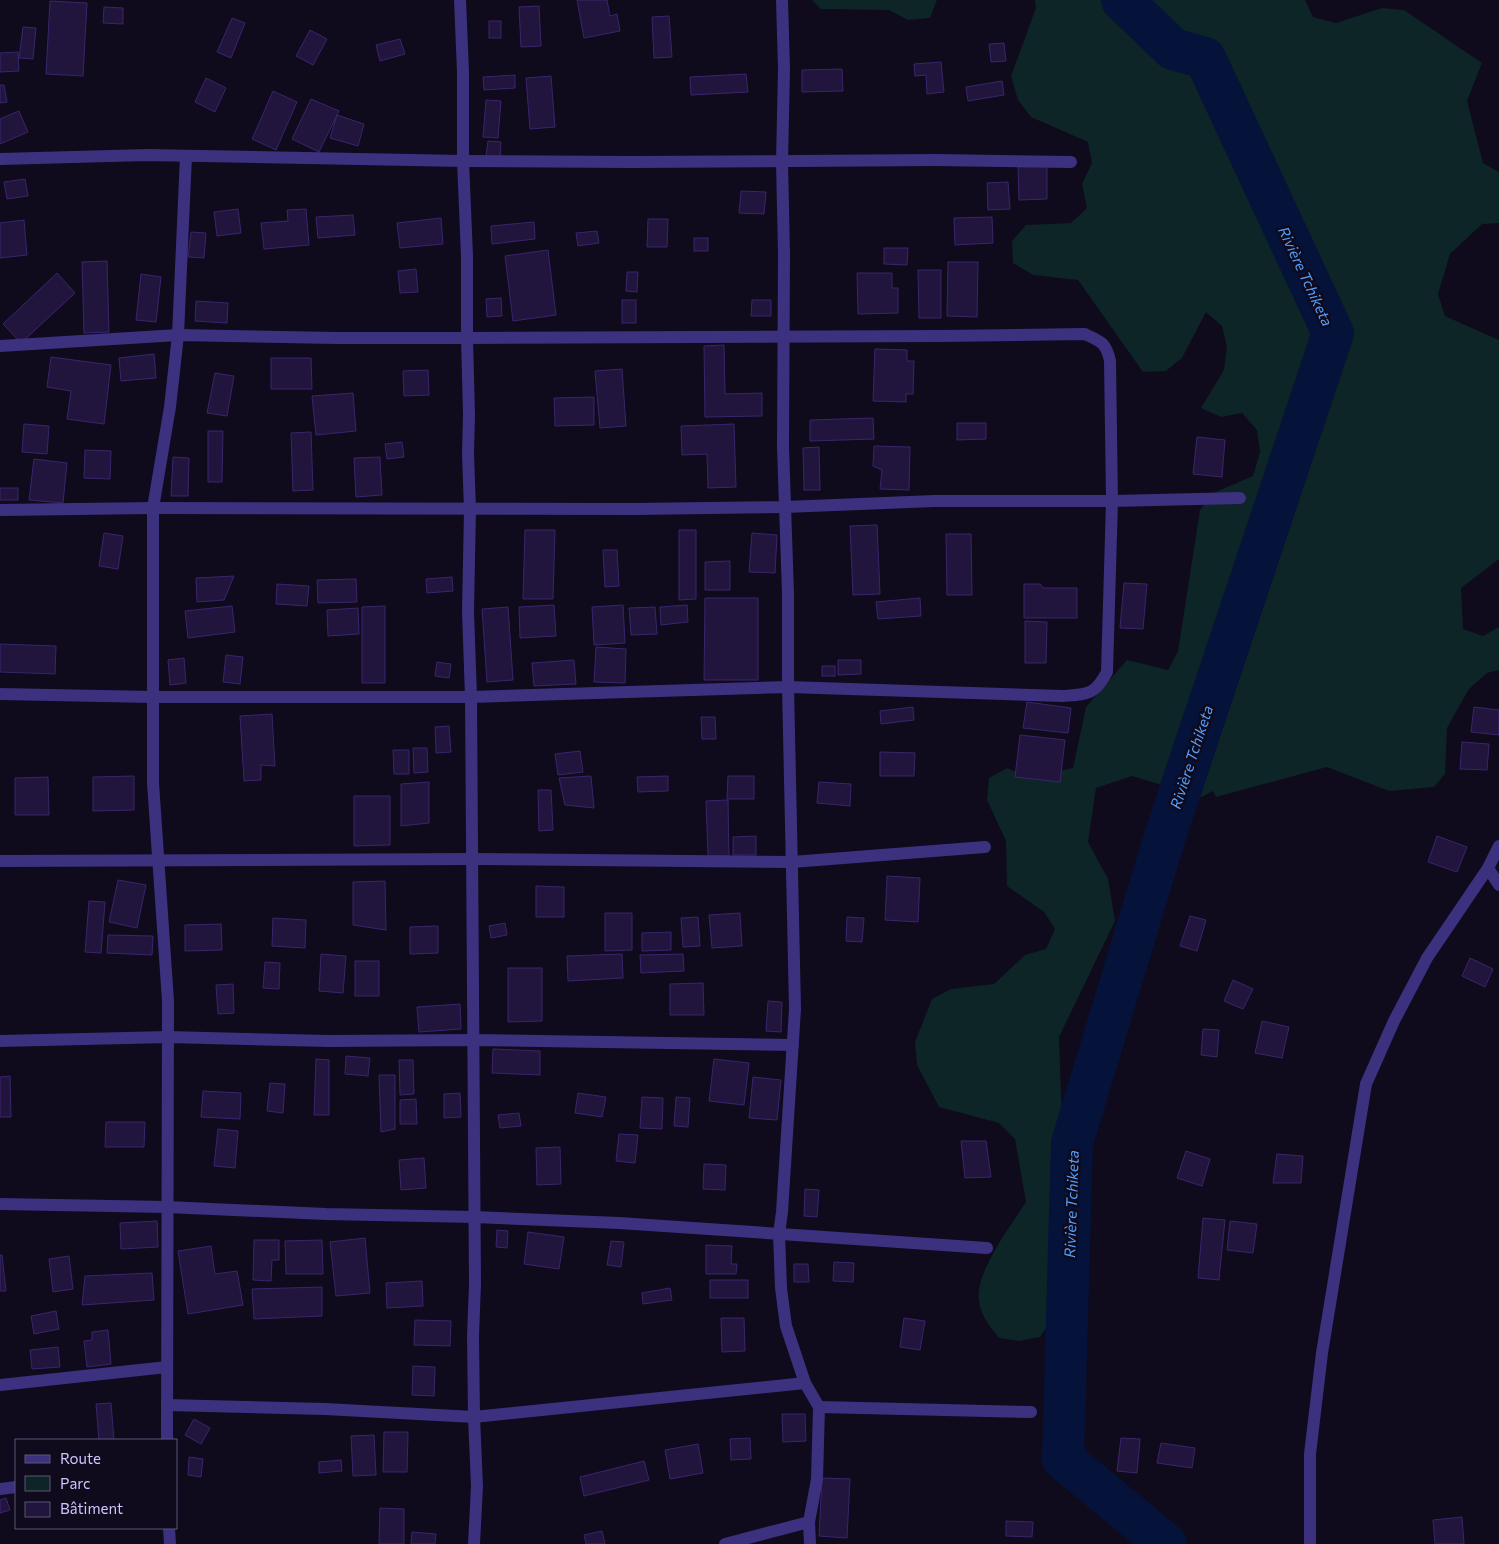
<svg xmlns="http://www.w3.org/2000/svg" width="1499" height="1544" viewBox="0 0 1499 1544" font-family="Commissioner,sans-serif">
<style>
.green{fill:#0d2526}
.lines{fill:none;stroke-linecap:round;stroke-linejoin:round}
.river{stroke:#05133a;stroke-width:42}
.building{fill:#21153e;stroke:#3a256c}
.minor{stroke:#3b317f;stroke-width:12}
.labels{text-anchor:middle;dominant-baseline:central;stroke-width:5;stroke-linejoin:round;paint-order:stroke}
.water-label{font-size:15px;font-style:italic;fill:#539fff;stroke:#0f0a1c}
</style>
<rect width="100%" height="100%" fill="#0f0a1c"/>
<!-- green -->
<g class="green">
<path d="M812,0H937L930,18L908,20L889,10L821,9Z"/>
<path d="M1035,0H1305L1313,17L1336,23L1382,8L1404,10L1482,63L1467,101L1483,163L1499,172V223L1482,224L1450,254L1438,294L1445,316L1499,340V559L1461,588L1463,629L1483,636L1499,627V670L1487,673L1469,689L1447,728L1445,774L1434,787L1389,791L1327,767L1216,797L1213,791L1202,797L1132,776L1096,788L1088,842L1108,879L1115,921L1059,1037L1065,1213L1052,1319L1040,1337L1019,1341L999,1338C990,1327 981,1316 979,1301C974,1274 1011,1225 1026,1202L1015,1139L999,1123L939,1107L917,1065L915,1042L932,999L951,989L994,984L1025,955L1046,949L1055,929L1044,912L1007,886L1006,841L987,800L989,778L1007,768L1028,777L1073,768L1086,707L1127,660L1168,670L1178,651L1200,510L1213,493L1253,476L1260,452L1257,430L1242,413L1221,417L1201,408L1224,370L1227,347L1222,326L1206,312L1182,358L1166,371L1143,372L1078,280L1033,275L1013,263L1012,241L1026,225L1071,223L1087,208L1082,184L1092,163L1088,142L1031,117L1018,100L1011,76L1036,8Z"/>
</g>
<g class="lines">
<!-- river -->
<path class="river" d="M1122,0L1173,49L1205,58L1333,333L1166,833L1072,1143L1063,1459L1166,1544"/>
</g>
<!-- building -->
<g class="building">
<path d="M577,0H607L610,16L617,14L620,31L584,38Z"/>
<path d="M50,1L87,3L83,76L46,74Z"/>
<path d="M539,6L541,46L521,47L519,7Z"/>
<path d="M104,7L123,8V24L103,23Z"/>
<path d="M669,16L672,57L654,58L652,17Z"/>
<path d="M232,18L245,23L231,58L217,52Z"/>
<rect x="489" y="21" width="12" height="17"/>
<path d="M23,27L36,28L33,59L19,58Z"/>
<path d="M310,30L327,39L313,65L296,56Z"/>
<path d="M400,39L405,54L380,61L376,45Z"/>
<path d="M1004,43L1006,61L991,62L989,44Z"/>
<path d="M18,52L19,71L0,72V53Z"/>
<path d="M941,62L944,92L927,94L926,75L915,76L914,64Z"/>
<path d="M842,69L843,91L802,92V70Z"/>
<path d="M746,74L748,92L691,95L690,77Z"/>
<path d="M515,75V88L484,90L483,77Z"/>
<path d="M551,76L555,127L530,129L526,78Z"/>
<path d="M206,78L226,88L215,112L195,102Z"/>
<path d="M1002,81L1004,95L968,101L966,87Z"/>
<path d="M0,85H4L7,102L0,103Z"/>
<path d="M273,91L297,102L276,150L252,139Z"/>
<path d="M311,99L339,111L319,152L292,139Z"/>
<path d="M486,100L501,101L498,138L483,137Z"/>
<path d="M19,111L28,132L0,144V119Z"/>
<path d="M337,115L364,124L358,146L330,138Z"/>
<path d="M488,141L501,142L500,157L486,156Z"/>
<path d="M1018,166H1047V199L1019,200Z"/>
<path d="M25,179L28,196L7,199L4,182Z"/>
<path d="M1008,182L1010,209L988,210L987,183Z"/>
<path d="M741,191L766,192L764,214L739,213Z"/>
<path d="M238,209L241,233L217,236L214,212Z"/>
<path d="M306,209L309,245L264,249L261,223L288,221L287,210Z"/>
<path d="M353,215L355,235L318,238L316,217Z"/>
<path d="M992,217L993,243L955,245L954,218Z"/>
<path d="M441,218L443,244L400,248L397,223Z"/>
<path d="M648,219H668L667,247H647Z"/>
<path d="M24,220L27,255L0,258V223Z"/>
<path d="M534,222L535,239L492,244L491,226Z"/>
<path d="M597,231L599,243L578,246L576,233Z"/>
<path d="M191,232L206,233L204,258L188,257Z"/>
<rect x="694" y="238" width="14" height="13"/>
<path d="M884,248H908L907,265L884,264Z"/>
<path d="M548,250L556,315L513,321L505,256Z"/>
<path d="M107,261L109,332L84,333L82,262Z"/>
<path d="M948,262H978L977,317L947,316Z"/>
<path d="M416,269L418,292L400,293L398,271Z"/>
<path d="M918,270H941V318H919Z"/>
<path d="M627,272H638L637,292L626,291Z"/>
<path d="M57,273L75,293L21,343L3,324Z"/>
<path d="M857,273H892V288H898V313L858,314Z"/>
<path d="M141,274L161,277L156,322L136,320Z"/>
<path d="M501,298L502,316L487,317L486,299Z"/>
<rect x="622" y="300" width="14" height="23"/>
<path d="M752,300H771V316H751Z"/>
<path d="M196,301L228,303L227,323L195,321Z"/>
<path d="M724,345L725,394L762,393V416L705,417L704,346Z"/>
<path d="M875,349L907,350V361H914L913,394H906V402L873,401Z"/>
<path d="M154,354L156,378L121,381L119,358Z"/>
<path d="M51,357L111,365L104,424L67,419L71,391L47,387Z"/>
<path d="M271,358H311L312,389H271Z"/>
<path d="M622,369L626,426L600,428L595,371Z"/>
<path d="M428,370L429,395L404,396L403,371Z"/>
<path d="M215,373L234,376L227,416L207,413Z"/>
<path d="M353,393L356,431L316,435L312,396Z"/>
<path d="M594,397V425L555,426L554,398Z"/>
<path d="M873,418L874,439L810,441V420Z"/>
<path d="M957,423H986V439L957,440Z"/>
<path d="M24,424L49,426L47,454L22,452Z"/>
<path d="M734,424L736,487L708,488L707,454L682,455L681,426Z"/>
<path d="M208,431H223L222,482H208Z"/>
<path d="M311,432L313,490L293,491L291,433Z"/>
<path d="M1197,437L1225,440L1222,477L1193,474Z"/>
<path d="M402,442L404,457L387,459L385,444Z"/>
<path d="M874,446L910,447L909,490L880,489L882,470L873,466Z"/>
<path d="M819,447L820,490H804L803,448Z"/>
<path d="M85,450L111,451L110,479L84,478Z"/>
<path d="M173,457L189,458L188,496H171Z"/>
<path d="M380,457L382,495L356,497L354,458Z"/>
<path d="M34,459L67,463L63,503L29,500Z"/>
<rect x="0" y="488" width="18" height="12"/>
<path d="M877,525L880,594L853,595L850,526Z"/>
<path d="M525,530H555L553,599H523Z"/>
<path d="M679,530H696V599L679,600Z"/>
<path d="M104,533L123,536L118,569L99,566Z"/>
<path d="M752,533L777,535L775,573L749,572Z"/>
<path d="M946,534H971L972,595H947Z"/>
<path d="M603,550H617L619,586L605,587Z"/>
<path d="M730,561V590H705V562Z"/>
<path d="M234,576L224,600L197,602L196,578Z"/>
<path d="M452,577L453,591L427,593L426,579Z"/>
<path d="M356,579L357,602L318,603L317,580Z"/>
<path d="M1124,583L1147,584L1143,629L1120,628Z"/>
<path d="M277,584L309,586L307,606L276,604Z"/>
<path d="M1024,584H1040L1043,588H1077V618H1024Z"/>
<path d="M705,598H758V680H704Z"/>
<path d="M920,598L921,616L878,619L876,602Z"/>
<path d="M554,605L556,636L520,638L519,607Z"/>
<path d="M623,605L625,643L594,645L592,607Z"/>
<path d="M687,605L688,622L661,625L660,607Z"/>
<path d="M232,606L235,632L188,638L185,611Z"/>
<path d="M385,606V683H362V607Z"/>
<path d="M508,607L513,680L487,682L482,609Z"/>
<path d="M655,607L657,634L631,635L629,608Z"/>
<path d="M358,608L359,634L328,636L327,610Z"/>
<path d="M1025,621L1047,622L1046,663H1025Z"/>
<path d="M0,644L56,646L55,674L0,672Z"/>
<path d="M596,647L626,649L625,683L594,682Z"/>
<path d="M226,655L243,657L240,684L223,682Z"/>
<path d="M184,658L186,683L170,685L168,660Z"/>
<path d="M574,660L576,684L534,686L532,663Z"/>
<path d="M838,660H861V674L838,675Z"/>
<path d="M437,662L451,664L449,678L435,676Z"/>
<rect x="822" y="666" width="13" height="10"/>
<path d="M1027,702L1071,708L1068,733L1023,728Z"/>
<path d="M913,707L914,720L881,724L880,711Z"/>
<path d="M1474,707L1499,710V735L1471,732Z"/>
<path d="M272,714L275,766L261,765V780L244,781L240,716Z"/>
<path d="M701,717H715L716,739H702Z"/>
<path d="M449,726L451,752L436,753L435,727Z"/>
<path d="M1020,735L1065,740L1060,782L1015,777Z"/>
<path d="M1462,742L1489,744L1487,770L1460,769Z"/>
<path d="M413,748H427L428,772L414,773Z"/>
<path d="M393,750H409V774H394Z"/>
<path d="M580,751L583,772L558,775L555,754Z"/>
<path d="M880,752L915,753L914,776H880Z"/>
<path d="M134,776V810L93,811V777Z"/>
<path d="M591,776L594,808L565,805L559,778Z"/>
<path d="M668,776V791L638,792L637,777Z"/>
<path d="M728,776H754V799H727Z"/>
<path d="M48,777L49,815H15V778Z"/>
<path d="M429,782V823L401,826V784Z"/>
<path d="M819,782L851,784L850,806L817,803Z"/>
<path d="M538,790H551L553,830L539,831Z"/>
<path d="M354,796H390V845L354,846Z"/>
<path d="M728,800L729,856H708L706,801Z"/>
<path d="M756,836V855H733V837Z"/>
<path d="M1437,836L1467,847L1457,872L1428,862Z"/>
<path d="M887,876L920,878L918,922L885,920Z"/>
<path d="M118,880L146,885L137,928L109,922Z"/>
<path d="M385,881L386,930L353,925V882Z"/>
<path d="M536,886L564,887V917H536Z"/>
<path d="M89,901L105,902L101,953L85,952Z"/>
<path d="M605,913H632V950L605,951Z"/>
<path d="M740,913L742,946L712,948L709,915Z"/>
<path d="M1190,916L1206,920L1197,951L1180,946Z"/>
<path d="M698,917L700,946L683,947L681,918Z"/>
<path d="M847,917L864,918L862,942L846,941Z"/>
<path d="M273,918L306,920L305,948L272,946Z"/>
<path d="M505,923L507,935L491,938L489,926Z"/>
<path d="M221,924L222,950L185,951V925Z"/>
<path d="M438,926V953L410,954V927Z"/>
<path d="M671,932V950L642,951V933Z"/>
<path d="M108,935L153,936L152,955L107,953Z"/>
<path d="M321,954L346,956L343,993L319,991Z"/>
<path d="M622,954L623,978L568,981L567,956Z"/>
<path d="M683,954L684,971L641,973L640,955Z"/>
<path d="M1470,958L1493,969L1485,987L1462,976Z"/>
<rect x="355" y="961" width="24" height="35"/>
<path d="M265,962L280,963L279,989L263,988Z"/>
<path d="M508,968H542V1021L508,1022Z"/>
<path d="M1233,980L1253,989L1243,1009L1224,1001Z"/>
<path d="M703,983L704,1015H670V984Z"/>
<path d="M233,984L234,1013L218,1014L216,985Z"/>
<path d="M768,1001L782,1002L781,1032L766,1031Z"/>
<path d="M460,1004L461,1029L419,1032L417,1007Z"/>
<path d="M1262,1021L1289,1027L1282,1058L1255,1053Z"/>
<path d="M1203,1029L1219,1030L1217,1057L1201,1055Z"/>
<path d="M493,1049L540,1051V1075L492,1073Z"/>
<path d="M346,1056L370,1058L368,1076L345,1074Z"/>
<path d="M316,1059L329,1060V1115H314Z"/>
<path d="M714,1059L749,1063L744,1105L709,1101Z"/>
<path d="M399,1060H413L414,1094L400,1095Z"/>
<path d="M379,1075H395V1129L381,1132Z"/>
<path d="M10,1076L11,1117H0V1077Z"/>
<path d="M753,1077L781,1080L777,1120L749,1118Z"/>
<path d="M270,1083L285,1084L283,1113L267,1111Z"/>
<path d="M203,1091L241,1093L240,1119L201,1117Z"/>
<path d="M460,1093L461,1117L444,1118V1094Z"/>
<path d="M578,1093L606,1097L602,1117L575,1113Z"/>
<path d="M642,1097L663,1098L662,1129L640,1128Z"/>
<path d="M676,1097L690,1098L688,1127L674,1126Z"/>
<path d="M416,1099L417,1124H400V1100Z"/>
<path d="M519,1113L521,1126L500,1128L498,1115Z"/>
<path d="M106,1122H145L144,1147H105Z"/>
<path d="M218,1129L238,1131L235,1168L214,1166Z"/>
<path d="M619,1134L638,1135L635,1163L616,1161Z"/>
<path d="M961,1141H986L991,1177L965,1178Z"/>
<path d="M560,1147L561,1184L537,1185L536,1148Z"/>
<path d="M1186,1151L1210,1159L1202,1186L1177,1178Z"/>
<path d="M1277,1154L1303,1156L1301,1183H1273Z"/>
<path d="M424,1158L426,1188L401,1190L399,1160Z"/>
<path d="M704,1164L726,1165L725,1190L703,1189Z"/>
<path d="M805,1189L819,1190L817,1217L804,1216Z"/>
<path d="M1203,1218L1225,1220L1219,1280L1198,1278Z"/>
<path d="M157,1221L158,1247L121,1249L120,1223Z"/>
<path d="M1230,1221L1257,1224L1253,1253L1227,1250Z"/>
<path d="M497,1230L508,1231L507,1248L496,1247Z"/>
<path d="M528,1232L564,1237L559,1269L524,1264Z"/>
<path d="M365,1238L370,1293L336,1296L330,1242Z"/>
<path d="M254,1240H279V1260H272L271,1281L253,1280Z"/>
<path d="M322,1240L323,1274H286L285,1241Z"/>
<path d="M611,1241L624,1242L621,1267L607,1265Z"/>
<path d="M706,1245L732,1246L731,1264H737L736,1274H706Z"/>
<path d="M211,1246L215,1274L237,1271L243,1305L188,1314L178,1251Z"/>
<path d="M0,1255H2L6,1291H0Z"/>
<path d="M69,1256L73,1289L53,1292L49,1259Z"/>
<path d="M834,1262L854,1263L853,1282L833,1281Z"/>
<path d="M794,1264H808L809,1282H794Z"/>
<path d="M152,1273L154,1300L82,1305L85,1276Z"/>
<rect x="710" y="1280" width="38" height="18"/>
<path d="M422,1281L423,1306L387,1308L386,1283Z"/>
<path d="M322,1287V1316L254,1319L252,1289Z"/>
<path d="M670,1288L672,1300L643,1304L642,1293Z"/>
<path d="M56,1311L59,1329L34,1334L31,1316Z"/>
<path d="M721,1318H744L745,1351L722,1352Z"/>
<path d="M904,1318L925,1321L920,1350L900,1347Z"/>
<path d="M415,1320L451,1321L450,1346L414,1345Z"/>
<path d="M108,1330L111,1364L87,1367L84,1341L92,1340V1332Z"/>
<path d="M58,1347L60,1367L32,1369L30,1350Z"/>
<path d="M413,1366L435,1367L434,1396L412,1395Z"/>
<path d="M111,1403L114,1440H99L96,1404Z"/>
<path d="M782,1414H805L806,1441L783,1442Z"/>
<path d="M194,1419L210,1428L201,1444L185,1435Z"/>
<path d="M384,1432H408L407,1472H383Z"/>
<path d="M374,1435L376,1475L353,1476L351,1436Z"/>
<path d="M750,1438L751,1459L731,1460L730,1439Z"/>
<path d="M1121,1438L1140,1439L1137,1473L1117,1471Z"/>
<path d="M1161,1443L1195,1448L1192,1468L1157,1463Z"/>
<path d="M698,1444L703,1473L670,1479L665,1450Z"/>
<path d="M189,1457L203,1459L201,1477L188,1475Z"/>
<path d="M341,1460L342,1471L319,1473V1462Z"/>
<path d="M644,1461L649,1480L584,1496L580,1477Z"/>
<path d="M822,1478L850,1479L847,1538L819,1536Z"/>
<path d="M6,1498L10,1510L0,1513V1500Z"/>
<path d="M380,1508L404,1509V1544H379Z"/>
<path d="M1462,1517L1464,1544H1435L1433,1520Z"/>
<path d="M1006,1521L1033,1522L1032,1537L1006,1536Z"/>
<path d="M602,1531L605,1544H586L584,1535Z"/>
<path d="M412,1532L436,1534L435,1544H411Z"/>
</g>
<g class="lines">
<!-- minor -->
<g class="minor">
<path d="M460,0L463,72V161L467,256V338L469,415L468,453L470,510L468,611L471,697L475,1284L473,1336L474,1417L477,1486L474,1544"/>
<path d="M782,0L784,69L782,162L784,254L783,447L788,593V687L795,1009L782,1212L779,1234L781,1288L786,1326L805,1383L819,1407L817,1479L809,1522L810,1544"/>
<path d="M0,159L147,155L463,161L632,162L935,160L1071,162"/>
<path d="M0,346L178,335L337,338H467L941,336L1085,334C1101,342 1106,342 1110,361L1112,501L1107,672C1095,695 1088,694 1063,696L788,687L471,697H153L0,694"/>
<path d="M0,510L153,508L635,509L785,507L934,501H1112L1240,498"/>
<path d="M0,861L472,859L792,862L985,847"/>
<path d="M1488,868L1499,885"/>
<path d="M0,1041L168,1037L329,1041L473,1040L793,1045"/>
<path d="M0,1204L167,1207L326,1214L474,1217L619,1223L987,1248"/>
<path d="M0,1385L167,1367"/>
<path d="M167,1405L325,1409L474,1417L805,1383"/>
<path d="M819,1407L1031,1412"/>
<path d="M167,1440L168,1001L153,783V508L170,407L178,335L186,156"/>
<path d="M0,1489L16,1487"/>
<path d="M169,1528L170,1544"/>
<path d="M725,1544L809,1522"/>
<path d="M1310,1544V1454L1322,1353L1366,1084L1394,1021L1427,958L1488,868L1499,846"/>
</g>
</g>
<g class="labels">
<!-- water labels -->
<g class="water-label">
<text transform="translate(1306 276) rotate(65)">Rivière Tchiketa</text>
<text transform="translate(1191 757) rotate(-72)">Rivière Tchiketa</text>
<text transform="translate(1071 1204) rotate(-88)">Rivière Tchiketa</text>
</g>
</g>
<!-- legend -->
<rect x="15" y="1439" width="162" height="90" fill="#0f0a1c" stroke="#5d5577"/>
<rect x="25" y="1455" width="25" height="8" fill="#3b317f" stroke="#5d5577"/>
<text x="60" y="1464" font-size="15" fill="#d1c5ff">Route</text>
<rect x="25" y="1476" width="25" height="15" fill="#0d2526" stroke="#5d5577"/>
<text x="60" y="1489" font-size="15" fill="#d1c5ff">Parc</text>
<rect x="25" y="1502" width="25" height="15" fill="#21153e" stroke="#5d5577"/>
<text x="60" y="1514" font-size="15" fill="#d1c5ff">Bâtiment</text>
</svg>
